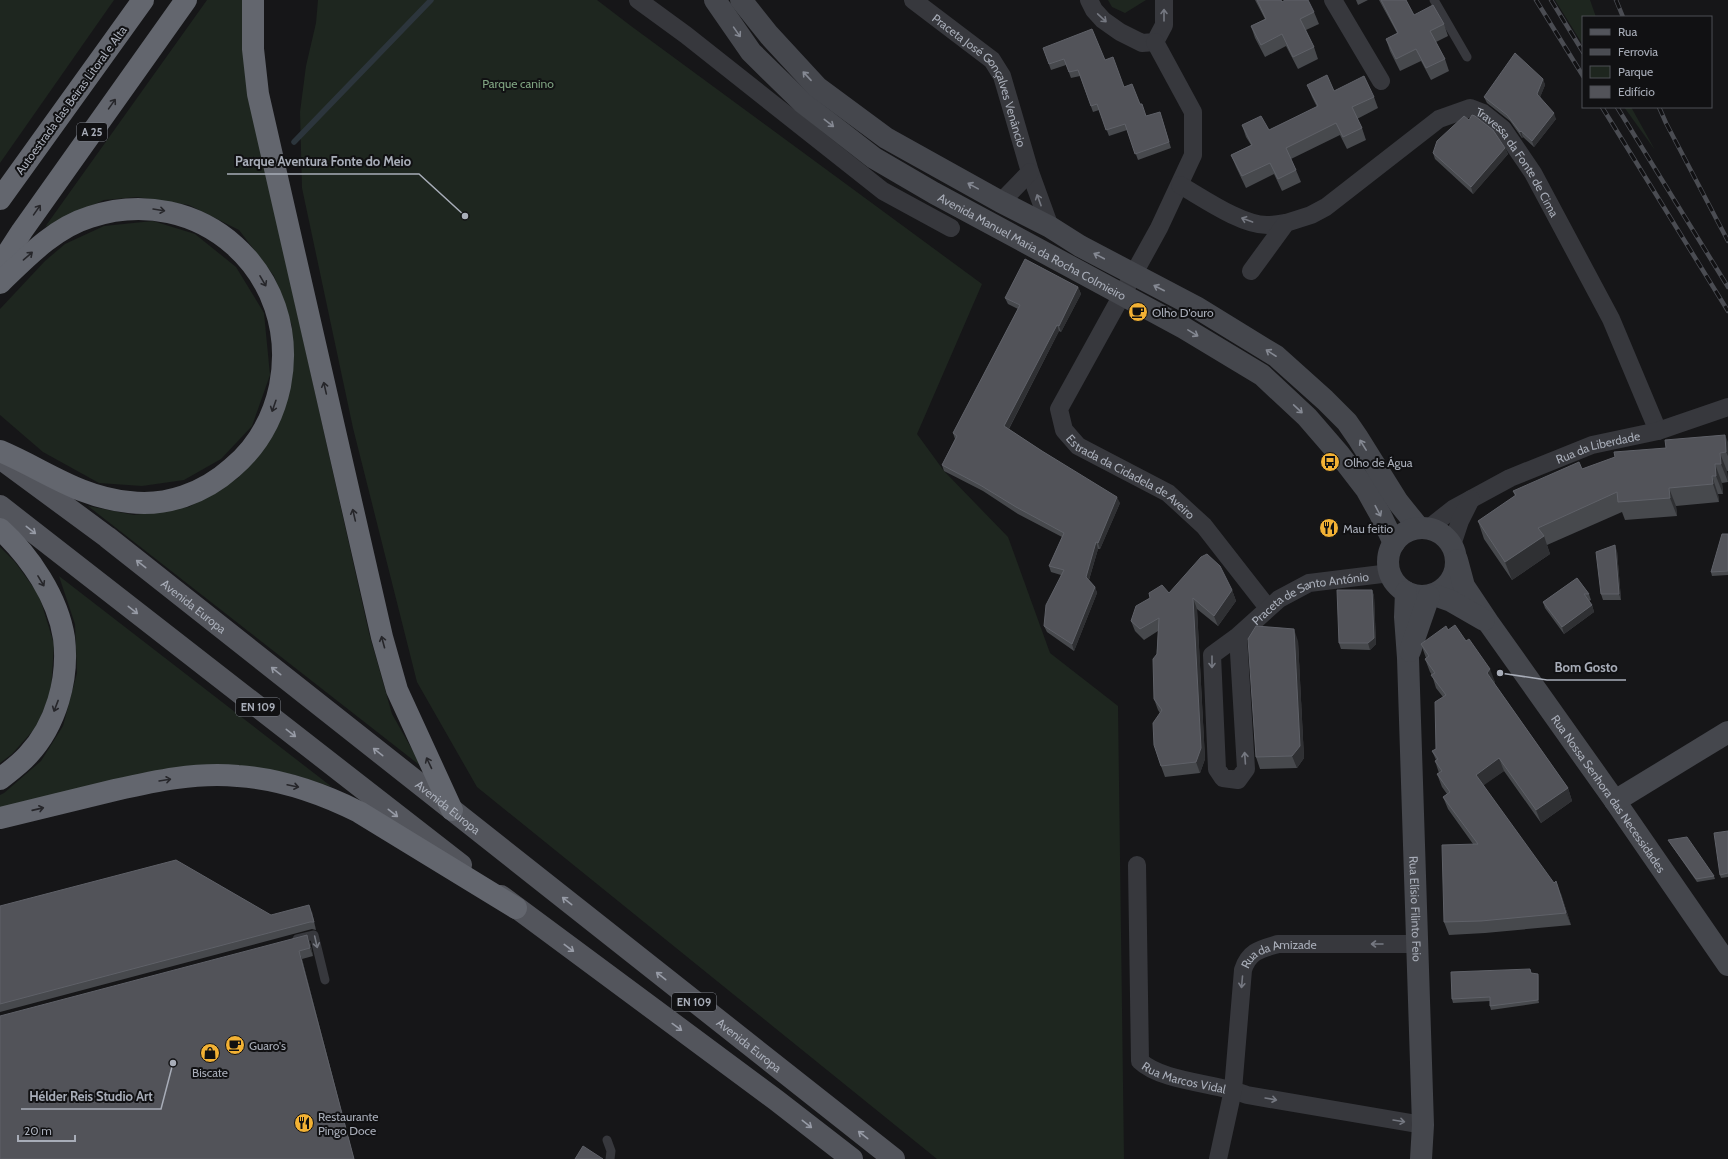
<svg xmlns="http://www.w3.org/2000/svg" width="1728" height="1159" viewBox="0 0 1728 1159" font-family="Cabin,sans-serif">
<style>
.green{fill:#1e261f}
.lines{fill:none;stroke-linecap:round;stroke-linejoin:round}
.stream{stroke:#2c353c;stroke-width:5.5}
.lane{stroke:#37383d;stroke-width:9}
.street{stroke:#37383d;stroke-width:18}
.secondary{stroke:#45474d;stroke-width:22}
.primary{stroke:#53555c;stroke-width:22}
.highway{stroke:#63666e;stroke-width:22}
.rail-casing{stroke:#4a4c52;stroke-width:4.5}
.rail{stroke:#111113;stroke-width:3;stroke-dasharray:9;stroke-linecap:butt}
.wall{fill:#47494d}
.shaded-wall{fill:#2f3033}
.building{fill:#525359;stroke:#5f6168}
.oneway{stroke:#757881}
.oneway2{stroke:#858993}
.oneway3{stroke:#26262a}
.oneway4{stroke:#979ba6}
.labels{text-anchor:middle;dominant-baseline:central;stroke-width:4;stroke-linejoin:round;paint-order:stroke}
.shield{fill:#111113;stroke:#7b7e86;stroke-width:1}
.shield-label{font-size:11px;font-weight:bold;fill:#a8adb8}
.park-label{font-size:12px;fill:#7fa381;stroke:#111113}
.street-label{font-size:12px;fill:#a8adb8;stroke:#111113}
.poi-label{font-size:12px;fill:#a8adb8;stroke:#111113;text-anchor:start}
.leader{fill:none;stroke:#a8adb8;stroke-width:1.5}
.callout-dot{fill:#a8adb8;stroke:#111113;stroke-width:1.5}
.callout-label{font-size:13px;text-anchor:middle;font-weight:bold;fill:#a8adb8;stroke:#111113;stroke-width:4;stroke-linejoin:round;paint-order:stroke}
</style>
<rect width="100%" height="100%" fill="#161618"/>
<!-- green -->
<g class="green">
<path d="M0,0H114L0,163Z"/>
<path d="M207,0H243L248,94L369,633L392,714L422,767L88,506L134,515L189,507L238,478L273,435L293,373L292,326L274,276L239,230L189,205L137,197L104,200L45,227Z"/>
<path d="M318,0H597L631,26L982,284L917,434L944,471L1008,537L1050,653L1118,706L1124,1159H937L477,787L417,682L353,428L302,188L300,112L306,66L316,23Z"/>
<path d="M1108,0H1146L1125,13L1112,7Z"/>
<path d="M1555,0H1590L1596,17H1583V45Z"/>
<path d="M1624,107H1631L1655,150Z"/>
<path d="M153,221L195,234L236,267L264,313L270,375L252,426L221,459L184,480L142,486L99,483L43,452L0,415V309L45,261L65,244L104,226Z"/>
<path d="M0,547L15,562L39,595L54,644L51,691L37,726L12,754L0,763Z"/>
<path d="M59,576L332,787L292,774L0,808V795L4,793L41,761L63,726L77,673L75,624Z"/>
</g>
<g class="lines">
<!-- stream -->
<path class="stream" d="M294,142L431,0"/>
<!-- lane -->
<g class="lane">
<path d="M1434,0L1467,57"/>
<path d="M297,939L314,935L325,980"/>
<path d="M607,1140L611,1151L610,1159"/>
</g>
<!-- street -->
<g class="street">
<path d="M638,0L686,35L883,191L951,228"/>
<path id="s1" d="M913,0L992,60L1002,76L1030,172L1050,227"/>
<path d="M1089,0L1094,10L1103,20L1120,32L1142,43L1155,42L1164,25V0"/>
<path d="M1333,0L1381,81"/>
<path id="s2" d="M1155,42L1193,112V155L1159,228L1059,409L1064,430L1078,446L1168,493L1204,526L1268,608"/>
<path d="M1180,185C1203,198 1241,225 1267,225C1273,225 1280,224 1286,223"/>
<path d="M1001,202L1030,172"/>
<path id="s3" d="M1251,271L1286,223L1311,215L1326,207L1439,119L1470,108L1483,113L1503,129L1533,173L1611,319L1658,431"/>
<path id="s4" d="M1429,528L1453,509L1510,478L1592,445L1658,431L1728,407"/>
<path d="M1452,545L1460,521L1471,499"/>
<path id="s5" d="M1238,636L1246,769L1238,780L1223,778L1217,769L1212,655L1238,636L1279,599L1309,583L1390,573"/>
<path id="s6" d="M1137,865L1140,1061C1162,1082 1217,1083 1247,1095L1423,1125"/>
<path id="s7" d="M1218,1159L1233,1090L1243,970C1249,951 1261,949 1278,944H1416"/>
</g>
<!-- secondary -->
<g class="secondary">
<path id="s8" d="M715,0L751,52L802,102L874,158L934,193L1184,328L1262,375L1307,417L1339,454L1366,489L1380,514L1394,543"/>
<path d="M741,0L769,35L817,87L886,138L1001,202L1050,227L1080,246L1196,307L1276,356L1325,400L1347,422L1358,438L1398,502L1419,528"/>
<circle cx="1422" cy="562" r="34"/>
<path id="s9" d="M1457,560L1464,586L1488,622L1615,801L1728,965"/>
<path id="s10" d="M1406,592L1405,617L1408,658L1423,1125L1421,1159"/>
<path d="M1434,595L1451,601L1484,620"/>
<path d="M1410,651L1429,596"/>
<path d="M1615,801L1728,732"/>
</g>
<!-- primary -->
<g class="primary">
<path id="s11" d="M0,458L107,537L894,1159"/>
<path d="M0,506L461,865"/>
<path d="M501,896L776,1100L852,1159"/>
</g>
<!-- highway -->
<g class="highway">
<path d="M253,0V49L258,94L382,637L397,690L452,810"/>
<path d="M0,199L143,0"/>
<path d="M0,265L22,231L186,0"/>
<path d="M0,283C26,258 54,228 90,217C200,181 302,273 280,386C273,419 257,447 232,468C204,493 166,507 129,502C78,497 45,470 0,451"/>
<path d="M0,529C30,556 58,598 64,638C69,679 56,725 28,755C20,764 9,772 0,779"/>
<path d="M0,818C38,809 77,799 115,790C155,781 196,772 238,776C280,779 321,793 359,812L516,908"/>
</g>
<!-- rail casing -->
<g class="rail-casing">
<g id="rail">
<path d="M1536,0L1583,76"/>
<path d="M1551,0L1583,52"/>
<path d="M1616,0L1623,17"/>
<path d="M1602,107L1728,311"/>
<path d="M1617,107L1728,287"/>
<path d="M1659,107L1666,123L1728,241"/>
</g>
</g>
<!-- rail -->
<use href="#rail" class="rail"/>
</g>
<!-- wall -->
<g class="wall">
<path d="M1255,0H1281L1282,2L1314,12L1319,24L1306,30L1314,47L1318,59L1298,69L1286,46L1265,57L1255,38L1251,26L1265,19Z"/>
<path d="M1356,0H1368L1358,5Z"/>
<path d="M1379,0H1406L1414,15L1444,24L1448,36L1436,42L1445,59L1449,71L1431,80L1421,61L1400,71L1390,51L1386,39L1397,33Z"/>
<path d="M1043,48L1105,60L1124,87L1140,104L1146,116L1162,118L1171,148L1138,160L1127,130L1109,136L1099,110L1093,112L1080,76L1071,78L1066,65L1051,70Z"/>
<path d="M1543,79L1545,85L1540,97L1556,119L1534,147L1523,137L1522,138L1510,121L1487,103L1484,97Z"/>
<path d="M1307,85L1334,91L1374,97L1378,108L1357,119L1362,128L1366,140L1347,149L1340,135L1291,159L1296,170L1301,182L1282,191L1274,174L1246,188L1236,167L1231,155L1251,145L1246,137L1242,125L1269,130L1317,107L1312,97Z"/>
<path d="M1469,120L1505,148L1508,154L1473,194L1435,159L1433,153Z"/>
<path d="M1078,287L1081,294L1061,332L1059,331L1009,429L1120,503L1100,549H1098L1089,580L1095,587L1097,593L1074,651L1047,632L1044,626L1061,575L1051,572L1049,566L1062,537L1018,514L983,491L944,471L942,465L955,439L953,433L1018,309L1008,304L1005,298Z"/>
<path d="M1728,442V471H1727L1728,482L1722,483L1723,494H1718L1719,502L1676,506L1677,516L1625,520L1622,512L1547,545L1550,554L1512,580L1484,539L1478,521L1515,496L1513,491L1582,469L1666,448Z"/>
<path d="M1728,534V575L1712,576L1711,572Z"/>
<path d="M1617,551L1621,600H1603L1601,594Z"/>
<path d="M1577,578L1589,594L1591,600L1589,601L1592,605L1594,612L1564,634L1545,608L1543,602Z"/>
<path d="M1232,590L1236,601L1218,626L1197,609L1205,759L1200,773L1165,777L1161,766L1160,713L1158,710L1154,699L1158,631L1144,640L1135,631L1131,621L1169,593Z"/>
<path d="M1372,590L1374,596L1376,644L1370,650L1341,649L1339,643Z"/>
<path d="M1448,630L1495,682L1494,683L1568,788L1572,801L1541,823L1504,771L1483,785L1561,894L1571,925L1485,933L1449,935L1444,922L1473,844L1448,809L1443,797L1447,794L1442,787L1437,774L1439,773L1435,761L1436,760L1432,751L1436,749L1443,697L1436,688L1432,675L1430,672L1425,659L1426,658L1421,644Z"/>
<path d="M1298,641L1304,758L1297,768L1260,769L1256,757Z"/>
<path d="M1728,831V877L1721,878L1720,875Z"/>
<path d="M1668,840L1714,876L1715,879L1697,882L1670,843Z"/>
<path d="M0,906L271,915L312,912L316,930L312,929L0,1012Z"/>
<path d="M310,942L313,956L302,959L354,1159H0Z"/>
<path d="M1532,973L1539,977V1003L1491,1010L1490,1006V1001L1453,1003L1452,999Z"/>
</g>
<!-- shaded-wall -->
<g class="shaded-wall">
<path d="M1543,79L1545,85L1539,100L1537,94Z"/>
<path d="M1554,113L1556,119L1534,147L1532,141Z"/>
<path d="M1521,131L1523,137L1522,138L1520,132Z"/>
<path d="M1505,148L1508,154L1473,194L1471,187Z"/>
<path d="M1078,287L1081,294L1061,332L1059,326Z"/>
<path d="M1057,325L1059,331L1007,432L1004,426Z"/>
<path d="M1725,435L1728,442V456L1726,452Z"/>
<path d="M1720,453L1727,471L1728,482L1721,464Z"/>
<path d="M1715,464L1722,483L1723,494L1716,476Z"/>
<path d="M1712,476L1718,494L1719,502L1713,484Z"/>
<path d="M1669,488L1676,506L1677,516L1670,498Z"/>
<path d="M1117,497L1120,503L1100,549L1098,543Z"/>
<path d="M1544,536L1550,554L1512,580L1505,562Z"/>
<path d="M1096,542L1098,549L1088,583L1086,577Z"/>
<path d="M1615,545L1617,551L1621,600L1619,594Z"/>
<path d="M1095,587L1097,593L1074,651L1072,644Z"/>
<path d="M1232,590L1236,601L1218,626L1214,616Z"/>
<path d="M1372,590L1374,596L1376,644L1370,650L1368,643Z"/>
<path d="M1193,598L1197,609L1205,759L1200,773L1196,762Z"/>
<path d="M1592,605L1594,612L1564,634L1562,627Z"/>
<path d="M1294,629L1298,641L1304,758L1297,768L1292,756Z"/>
<path d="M1490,669L1495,682L1492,686L1487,673Z"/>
<path d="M1499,758L1504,771L1480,788L1476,775Z"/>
<path d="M1568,788L1572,801L1541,823L1536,810Z"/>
<path d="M1556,881L1561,894L1571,925L1566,913Z"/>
<path d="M309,905L312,912L316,930L314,922Z"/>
<path d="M307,935L310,942L313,956L310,948Z"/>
<path d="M299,951L302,959L354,1159Z"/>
<path d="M1538,974L1539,977V1003L1538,1000Z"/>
</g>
<!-- building -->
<g class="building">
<path d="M1257,0H1281L1282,2L1285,0H1308L1314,12L1300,19L1314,47L1293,57L1282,34L1261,45L1251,26L1266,19Z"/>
<path d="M1381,0H1406L1414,15L1433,5L1444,24L1430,31L1445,59L1426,68L1416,49L1396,59L1386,39L1398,33Z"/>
<path d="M1092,29L1105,60L1113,57L1124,87L1132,84L1140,104H1142L1146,116L1160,112L1169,142L1135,154L1125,124L1106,130L1097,104L1091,106L1078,70L1069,72L1064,59L1049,64L1043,48Z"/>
<path d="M1515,53L1543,79L1537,94L1554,113L1532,141L1521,131L1520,132L1507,115L1484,97Z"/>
<path d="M1327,75L1334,91L1364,76L1374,97L1352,107L1362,128L1343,137L1336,123L1286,148L1296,170L1278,179L1270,163L1242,176L1231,155L1252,145L1242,125L1261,116L1269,130L1318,106L1307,85Z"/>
<path d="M1472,115L1475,116L1493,130L1505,148L1471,187L1433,153L1437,141L1464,116L1469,120Z"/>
<path d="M1025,259L1078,287L1059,326L1057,325L1004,426L1042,451L1117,497L1098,543L1096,542L1086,577L1095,587L1072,644L1044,626L1046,605L1064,570L1049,566L1064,533L1016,507L980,485L942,465L957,436L953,433L1020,305L1005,298Z"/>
<path d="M1725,435L1726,452L1720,453L1721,464H1715L1716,476H1712L1713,484L1669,488L1670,498L1618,502L1617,492L1538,528L1544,536L1505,562L1478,521L1516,495L1513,491L1579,462L1582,469L1615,457L1614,452L1666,448L1665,440Z"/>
<path d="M1722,534H1728V571L1711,572Z"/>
<path d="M1615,545L1619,594H1601L1596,552Z"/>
<path d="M1207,554L1220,566L1232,590L1214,616L1193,598L1201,748L1196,762L1161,766L1154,745L1153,723L1162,710L1154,699L1153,659L1157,654L1159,618L1140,629L1131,621L1136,606L1150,598L1149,593L1162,585L1169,593L1201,557Z"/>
<path d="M1577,578L1589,594H1584L1592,605L1562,627L1543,602Z"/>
<path d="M1337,590H1372L1374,638L1368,643H1339Z"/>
<path d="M1455,625L1466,641L1469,639L1490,669L1487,673L1568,788L1536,810L1499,758L1476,775L1554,883L1556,881L1566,913L1481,921L1444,922L1442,845L1478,844L1443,797L1450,792L1437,774L1442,771L1435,761L1438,759L1432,751L1436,749L1435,702L1446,695L1431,675L1435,673L1425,659L1429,656L1421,644L1446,626L1448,630Z"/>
<path d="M1256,626L1294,629L1300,746L1292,756L1256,757L1248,639Z"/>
<path d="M1728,831V873L1720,875L1714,833Z"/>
<path d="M1687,837L1714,876L1696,879L1668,840Z"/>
<path d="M176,860L271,915L309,905L314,922H310L0,1004V906Z"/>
<path d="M307,935L310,948L299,951L354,1159H0V1016Z"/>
<path d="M1530,969L1531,973L1538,974V1000L1490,1006V997L1452,999L1451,972Z"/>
<path d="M583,1146L603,1159H575Z"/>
</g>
<!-- one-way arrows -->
<defs><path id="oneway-shaft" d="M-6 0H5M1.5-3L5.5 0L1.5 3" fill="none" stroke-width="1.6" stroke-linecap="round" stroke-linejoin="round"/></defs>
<g class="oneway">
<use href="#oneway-shaft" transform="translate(1164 15) rotate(-90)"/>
<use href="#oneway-shaft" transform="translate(1102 18) rotate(43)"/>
<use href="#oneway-shaft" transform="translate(1039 200) rotate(-110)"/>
<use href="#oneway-shaft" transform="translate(1247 220) rotate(-160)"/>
<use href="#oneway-shaft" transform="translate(1212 662) rotate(90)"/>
<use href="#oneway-shaft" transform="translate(1245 758) rotate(-94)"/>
<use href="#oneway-shaft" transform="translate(316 942) rotate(77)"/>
<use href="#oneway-shaft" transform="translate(1377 944) rotate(180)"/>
<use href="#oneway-shaft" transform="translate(1242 982) rotate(95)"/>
<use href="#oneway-shaft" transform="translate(1271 1099) rotate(10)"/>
<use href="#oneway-shaft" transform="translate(1399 1121) rotate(9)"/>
</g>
<g class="oneway2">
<use href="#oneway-shaft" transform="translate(737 32) rotate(55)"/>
<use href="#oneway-shaft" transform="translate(807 76) rotate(-133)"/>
<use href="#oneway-shaft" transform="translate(829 123) rotate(38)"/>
<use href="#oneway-shaft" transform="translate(973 186) rotate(-151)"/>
<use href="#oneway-shaft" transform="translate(1099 256) rotate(-152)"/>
<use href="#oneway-shaft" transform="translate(1159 288) rotate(-153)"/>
<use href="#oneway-shaft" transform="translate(1193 333) rotate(31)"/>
<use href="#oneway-shaft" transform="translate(1271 353) rotate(-147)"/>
<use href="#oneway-shaft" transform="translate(1298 409) rotate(43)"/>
<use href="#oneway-shaft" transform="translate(1363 445) rotate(-122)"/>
<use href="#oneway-shaft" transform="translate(1378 511) rotate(62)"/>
</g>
<g class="oneway3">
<use href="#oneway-shaft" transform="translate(112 104) rotate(-55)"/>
<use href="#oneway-shaft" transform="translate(37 210) rotate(-55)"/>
<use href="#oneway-shaft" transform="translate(159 210) rotate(9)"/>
<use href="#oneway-shaft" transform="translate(28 256) rotate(-41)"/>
<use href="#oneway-shaft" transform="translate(263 281) rotate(60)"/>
<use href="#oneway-shaft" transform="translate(325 388) rotate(-103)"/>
<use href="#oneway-shaft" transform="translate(274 406) rotate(109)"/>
<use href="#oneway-shaft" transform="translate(354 515) rotate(-103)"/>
<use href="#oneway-shaft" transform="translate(41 581) rotate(59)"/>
<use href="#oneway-shaft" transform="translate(383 642) rotate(-105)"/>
<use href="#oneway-shaft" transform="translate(56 706) rotate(111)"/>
<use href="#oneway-shaft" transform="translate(429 763) rotate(-115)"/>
<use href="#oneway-shaft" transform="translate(165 780) rotate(-9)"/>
<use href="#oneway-shaft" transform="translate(293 786) rotate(12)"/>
<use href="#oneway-shaft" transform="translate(38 809) rotate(-13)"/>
</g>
<g class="oneway4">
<use href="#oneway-shaft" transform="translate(31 530) rotate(38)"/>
<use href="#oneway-shaft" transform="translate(141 564) rotate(-142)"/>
<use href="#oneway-shaft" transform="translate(133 610) rotate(38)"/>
<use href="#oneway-shaft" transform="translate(276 671) rotate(-142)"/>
<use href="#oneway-shaft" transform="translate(291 733) rotate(38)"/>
<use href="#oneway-shaft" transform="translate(378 752) rotate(-142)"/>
<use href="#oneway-shaft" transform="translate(393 813) rotate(38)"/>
<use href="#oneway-shaft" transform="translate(567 901) rotate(-142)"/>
<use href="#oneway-shaft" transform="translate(569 948) rotate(37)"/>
<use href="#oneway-shaft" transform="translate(661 976) rotate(-142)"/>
<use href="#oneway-shaft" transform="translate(677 1027) rotate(36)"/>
<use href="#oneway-shaft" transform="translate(807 1124) rotate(38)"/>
<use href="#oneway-shaft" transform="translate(863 1135) rotate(-142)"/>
</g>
<!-- icons -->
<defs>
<g id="cafe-disc" transform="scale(1)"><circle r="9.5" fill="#f2b134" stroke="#111113"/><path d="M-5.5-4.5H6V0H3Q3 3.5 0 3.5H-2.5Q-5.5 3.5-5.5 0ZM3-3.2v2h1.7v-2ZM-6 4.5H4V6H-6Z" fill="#111"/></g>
<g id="bus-disc" transform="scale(1)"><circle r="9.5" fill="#f2b134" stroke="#111113"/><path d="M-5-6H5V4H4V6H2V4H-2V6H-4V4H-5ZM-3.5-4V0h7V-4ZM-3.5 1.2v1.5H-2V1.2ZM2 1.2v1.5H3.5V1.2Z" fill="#111"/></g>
<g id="restaurant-disc" transform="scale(1)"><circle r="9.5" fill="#f2b134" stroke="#111113"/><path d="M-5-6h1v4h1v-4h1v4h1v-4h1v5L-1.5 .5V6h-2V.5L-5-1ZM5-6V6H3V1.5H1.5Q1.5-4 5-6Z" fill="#111"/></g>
<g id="shop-disc" transform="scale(1)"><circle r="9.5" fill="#f2b134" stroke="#111113"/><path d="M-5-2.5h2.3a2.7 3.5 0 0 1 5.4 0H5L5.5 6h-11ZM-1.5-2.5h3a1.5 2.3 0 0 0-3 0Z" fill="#111"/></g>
</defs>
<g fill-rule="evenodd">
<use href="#cafe-disc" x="1138" y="312"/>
<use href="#bus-disc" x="1330" y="462"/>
<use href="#restaurant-disc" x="1329" y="528"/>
<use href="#cafe-disc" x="235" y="1045"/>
<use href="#shop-disc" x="210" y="1053"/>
<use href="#restaurant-disc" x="304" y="1123"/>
</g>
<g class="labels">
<!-- shield labels -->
<g class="shield">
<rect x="77" y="123" width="30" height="18" rx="3"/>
<rect x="236" y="698" width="44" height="18" rx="3"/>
<rect x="672" y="993" width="44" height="18" rx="3"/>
</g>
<g class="shield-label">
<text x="92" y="132">A 25</text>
<text x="258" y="707">EN 109</text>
<text x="694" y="1002">EN 109</text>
</g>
<!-- park labels -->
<g class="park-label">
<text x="518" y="83">Parque canino</text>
</g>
<!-- street labels -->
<g class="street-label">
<text stroke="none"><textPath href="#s1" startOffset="109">Praceta José Gonçalves Venâncio</textPath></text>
<text transform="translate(71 100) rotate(-54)">Autoestrada das Beiras Litoral e Alta</text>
<text stroke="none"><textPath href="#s3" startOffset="353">Travessa da Fonte de Cima</textPath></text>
<text stroke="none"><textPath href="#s8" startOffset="407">Avenida Manuel Maria da Rocha Colmieiro</textPath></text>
<text stroke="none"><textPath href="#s4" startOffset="189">Rua da Liberdade</textPath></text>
<text stroke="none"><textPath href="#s2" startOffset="514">Estrada da Cidadela de Aveiro</textPath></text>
<text stroke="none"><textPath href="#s5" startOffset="404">Praceta de Santo António</textPath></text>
<text stroke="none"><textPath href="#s11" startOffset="244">Avenida Europa</textPath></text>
<text stroke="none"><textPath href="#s9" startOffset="280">Rua Nossa Senhora das Necessidades</textPath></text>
<text stroke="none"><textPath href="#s11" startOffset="568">Avenida Europa</textPath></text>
<text stroke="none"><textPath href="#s10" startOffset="317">Rua Elísio Filinto Feio</textPath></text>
<text stroke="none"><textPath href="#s7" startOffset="235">Rua da Amizade</textPath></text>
<text stroke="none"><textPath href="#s11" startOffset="952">Avenida Europa</textPath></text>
<text stroke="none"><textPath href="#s6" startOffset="244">Rua Marcos Vidal</textPath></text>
</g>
<!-- poi labels -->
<g class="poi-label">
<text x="1152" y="312">Olho D'ouro</text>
<text x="1344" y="462">Olho de Água</text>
<text x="1343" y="528">Mau feitio</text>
<text x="249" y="1045">Guaro's</text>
<text x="210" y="1072" text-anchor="middle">Biscate</text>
<text x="318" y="1116">Restaurante<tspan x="318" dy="14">Pingo Doce</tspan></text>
</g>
</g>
<!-- callouts -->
<path class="leader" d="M465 216L419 174H227M1500 673L1547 680H1626M173 1063L161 1109H21"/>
<g class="callout-dot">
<circle cx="465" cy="216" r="4"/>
<circle cx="1500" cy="673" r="4"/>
<circle cx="173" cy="1063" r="4"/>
</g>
<g class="callout-label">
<text x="323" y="166">Parque Aventura Fonte do Meio</text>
<text x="1586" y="672">Bom Gosto</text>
<text x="91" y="1101">Hélder Reis Studio Art</text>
</g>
<!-- legend -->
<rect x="1582" y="16" width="130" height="92" fill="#111113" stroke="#4d4f55"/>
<rect x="1590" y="29" width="20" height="6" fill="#53555c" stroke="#4d4f55"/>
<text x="1618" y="36" font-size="12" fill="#a8adb8">Rua</text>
<rect x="1590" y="49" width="20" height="6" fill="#4a4c52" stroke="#4d4f55"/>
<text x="1618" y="56" font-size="12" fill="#a8adb8">Ferrovia</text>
<rect x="1590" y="66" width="20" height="12" fill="#1e261f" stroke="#4d4f55"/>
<text x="1618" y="76" font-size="12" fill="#a8adb8">Parque</text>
<rect x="1590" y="86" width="20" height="12" fill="#525359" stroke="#4d4f55"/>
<text x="1618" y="96" font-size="12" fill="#a8adb8">Edifício</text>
<!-- scale -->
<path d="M18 1135v6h57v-6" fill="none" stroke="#a8adb8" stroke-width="2"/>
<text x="24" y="1135" font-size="12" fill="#a8adb8" stroke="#111113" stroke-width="3" paint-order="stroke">20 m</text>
</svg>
